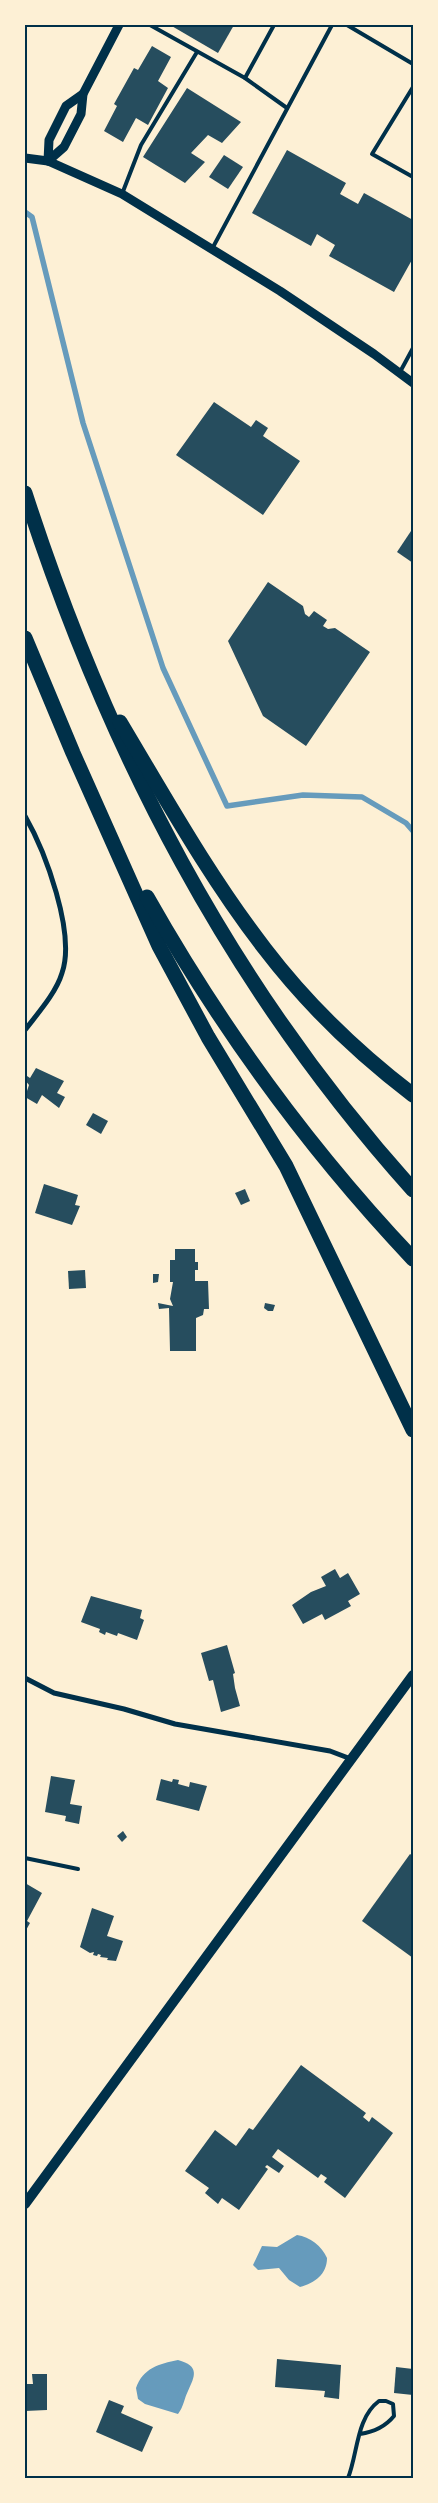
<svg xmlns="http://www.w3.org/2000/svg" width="438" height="2503" viewBox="0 0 438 2503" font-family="'DejaVu Sans',sans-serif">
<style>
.water{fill:#669bbc}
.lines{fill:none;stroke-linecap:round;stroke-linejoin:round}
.stream{stroke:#669bbc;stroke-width:5.5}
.building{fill:#264d5e}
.service{stroke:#003049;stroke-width:4}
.minor{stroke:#003049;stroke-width:5}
.tertiary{stroke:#003049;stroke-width:9}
.secondary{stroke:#003049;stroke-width:10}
.motorway{stroke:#003049;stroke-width:15}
.neatline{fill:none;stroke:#003049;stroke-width:2}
</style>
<rect width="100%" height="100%" fill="#fdf0d5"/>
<!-- water -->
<g class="water">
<path d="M297,2235C310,2237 322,2246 327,2258C327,2274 315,2283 300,2287L289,2280L279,2268L258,2270L253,2265L262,2246L277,2247Z"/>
<path d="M178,2360C200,2366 195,2376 188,2391C184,2399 184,2406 178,2414L145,2404L138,2399L136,2388C143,2368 159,2364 178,2360Z"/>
</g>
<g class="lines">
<!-- stream -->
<path class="stream" d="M25,212L32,217L83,423L163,668L227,806L303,795L362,797L406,823L413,831"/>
</g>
<!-- building -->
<g class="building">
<path d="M170,25H234L218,53Z"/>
<path d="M152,46L171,57L158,81L168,88L148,125L136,118L123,142L104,131L117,106L114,104L134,68L138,70Z"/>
<path d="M187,88L241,122L222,143L208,135L191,153L205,162L185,183L143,157Z"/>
<path d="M287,150L346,183L340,194L358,204L364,193L413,220V258L394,292L329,256L335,245L320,236L317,234L311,246L252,213Z"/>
<path d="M224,155L243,167L228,189L209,177Z"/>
<path d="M214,402L251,427L256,420L268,428L263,436L300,461L263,515L176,455Z"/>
<path d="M411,531L413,532V563L397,552Z"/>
<path d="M268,582L303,606L305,614L309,617L314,611L327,620L323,626L328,629L335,628L370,652L306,746L263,716L228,641Z"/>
<path d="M36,1068L64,1081L57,1093L65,1097L59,1108L42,1095L37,1104L25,1097L29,1085L25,1080L27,1076L30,1078Z"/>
<path d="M93,1113L108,1121L101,1134L86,1125Z"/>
<path d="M44,1184L78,1195L75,1205L80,1206L72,1225L35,1213Z"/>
<path d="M245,1189L250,1201L241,1205L235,1193Z"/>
<path d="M175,1249H195V1262H198V1270H195V1281H208L209,1309H204L203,1315L196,1318V1351H170L169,1308L159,1309L158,1303L173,1306L170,1299L173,1282H170V1260H175Z"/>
<path d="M85,1270L86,1288L69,1289L68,1271Z"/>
<path d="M153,1274H159L158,1282L153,1283Z"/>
<path d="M265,1303L275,1305L273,1311H268L264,1308Z"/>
<path d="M335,1569L340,1578L348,1573L360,1594L348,1601L351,1606L325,1620L322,1614L303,1624L292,1605L311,1592L326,1586L321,1577Z"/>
<path d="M91,1596L142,1610L140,1618L144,1620L137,1640L118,1633L117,1636L106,1632L105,1635L99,1632L100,1629L81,1622Z"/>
<path d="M227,1645L235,1673L233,1674L235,1688L240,1706L221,1712L213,1680L209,1681L201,1653Z"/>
<path d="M51,1776L75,1780L70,1804L82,1806L79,1824L65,1821L66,1816L45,1812Z"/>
<path d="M161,1779L172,1782L173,1779L179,1780L178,1784L189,1787L190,1782L207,1786L199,1811L156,1800Z"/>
<path d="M123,1831L127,1837L122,1842L117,1836Z"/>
<path d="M410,1854L413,1856V1958L362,1921Z"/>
<path d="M25,1883L42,1893L27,1921L30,1923L25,1932Z"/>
<path d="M92,1908L114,1916L107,1936L123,1941L116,1961L107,1960L108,1958L100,1957L101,1955L98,1954L97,1956L93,1955L94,1952L90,1953L80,1947Z"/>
<path d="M301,2065L366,2113L363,2117L369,2122L372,2117L393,2133L345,2198L324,2182L327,2178L321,2174L318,2178L278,2149L272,2157L284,2166L279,2173L267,2165L265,2167L268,2169L239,2210L222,2198L218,2204L205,2193L209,2188L185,2171L215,2130L236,2146L249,2128L253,2130Z"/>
<path d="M277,2359L341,2365L339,2399L324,2397L325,2391L275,2387Z"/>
<path d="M396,2367L413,2369V2395L394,2393Z"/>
<path d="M32,2374H47V2410L25,2411V2384H33Z"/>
<path d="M109,2400L124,2406L121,2413L153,2427L142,2452L96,2432Z"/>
</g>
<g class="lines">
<!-- service -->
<g class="service">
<path d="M150,25L245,78L287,108"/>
<path d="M347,25L413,64"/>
<path d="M245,78L274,25"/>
<path d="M413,87L372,154L413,177"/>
<path d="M122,194L141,145L197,52"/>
<path d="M212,249L332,25"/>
<path d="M400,372L413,348"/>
<path d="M25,1858L78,1869"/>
<path d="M348,2478C358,2453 356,2418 379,2401H386L393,2404L394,2416C385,2427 374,2432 360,2434"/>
</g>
<!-- minor -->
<g class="minor">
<path d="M25,816C45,851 76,933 62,973C56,993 38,1013 25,1030"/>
<path d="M25,1678L54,1693L124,1709L175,1724L330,1751L351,1759"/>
</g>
<!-- tertiary -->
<g class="tertiary">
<path d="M25,158L48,161L122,194L280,291L374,354L413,383"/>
<path d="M48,161L64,147L81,114L83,94L119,25"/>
<path d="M48,161L49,140L66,106L83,94"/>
</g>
<!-- secondary -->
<path class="secondary" d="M25,2204L413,1675"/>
<!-- motorway -->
<g class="motorway">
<path d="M25,493C109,753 230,986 413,1190"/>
<path d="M25,638L73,753L159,946L208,1037L286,1166L413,1430"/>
<path d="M120,722C166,799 210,878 265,949C307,1004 358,1053 413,1095"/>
<path d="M147,897C221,1028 310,1150 413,1259"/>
</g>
</g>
<!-- border -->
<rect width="438" height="2503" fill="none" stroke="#fdf0d5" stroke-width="52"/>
<rect x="26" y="26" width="386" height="2451" class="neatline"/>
</svg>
